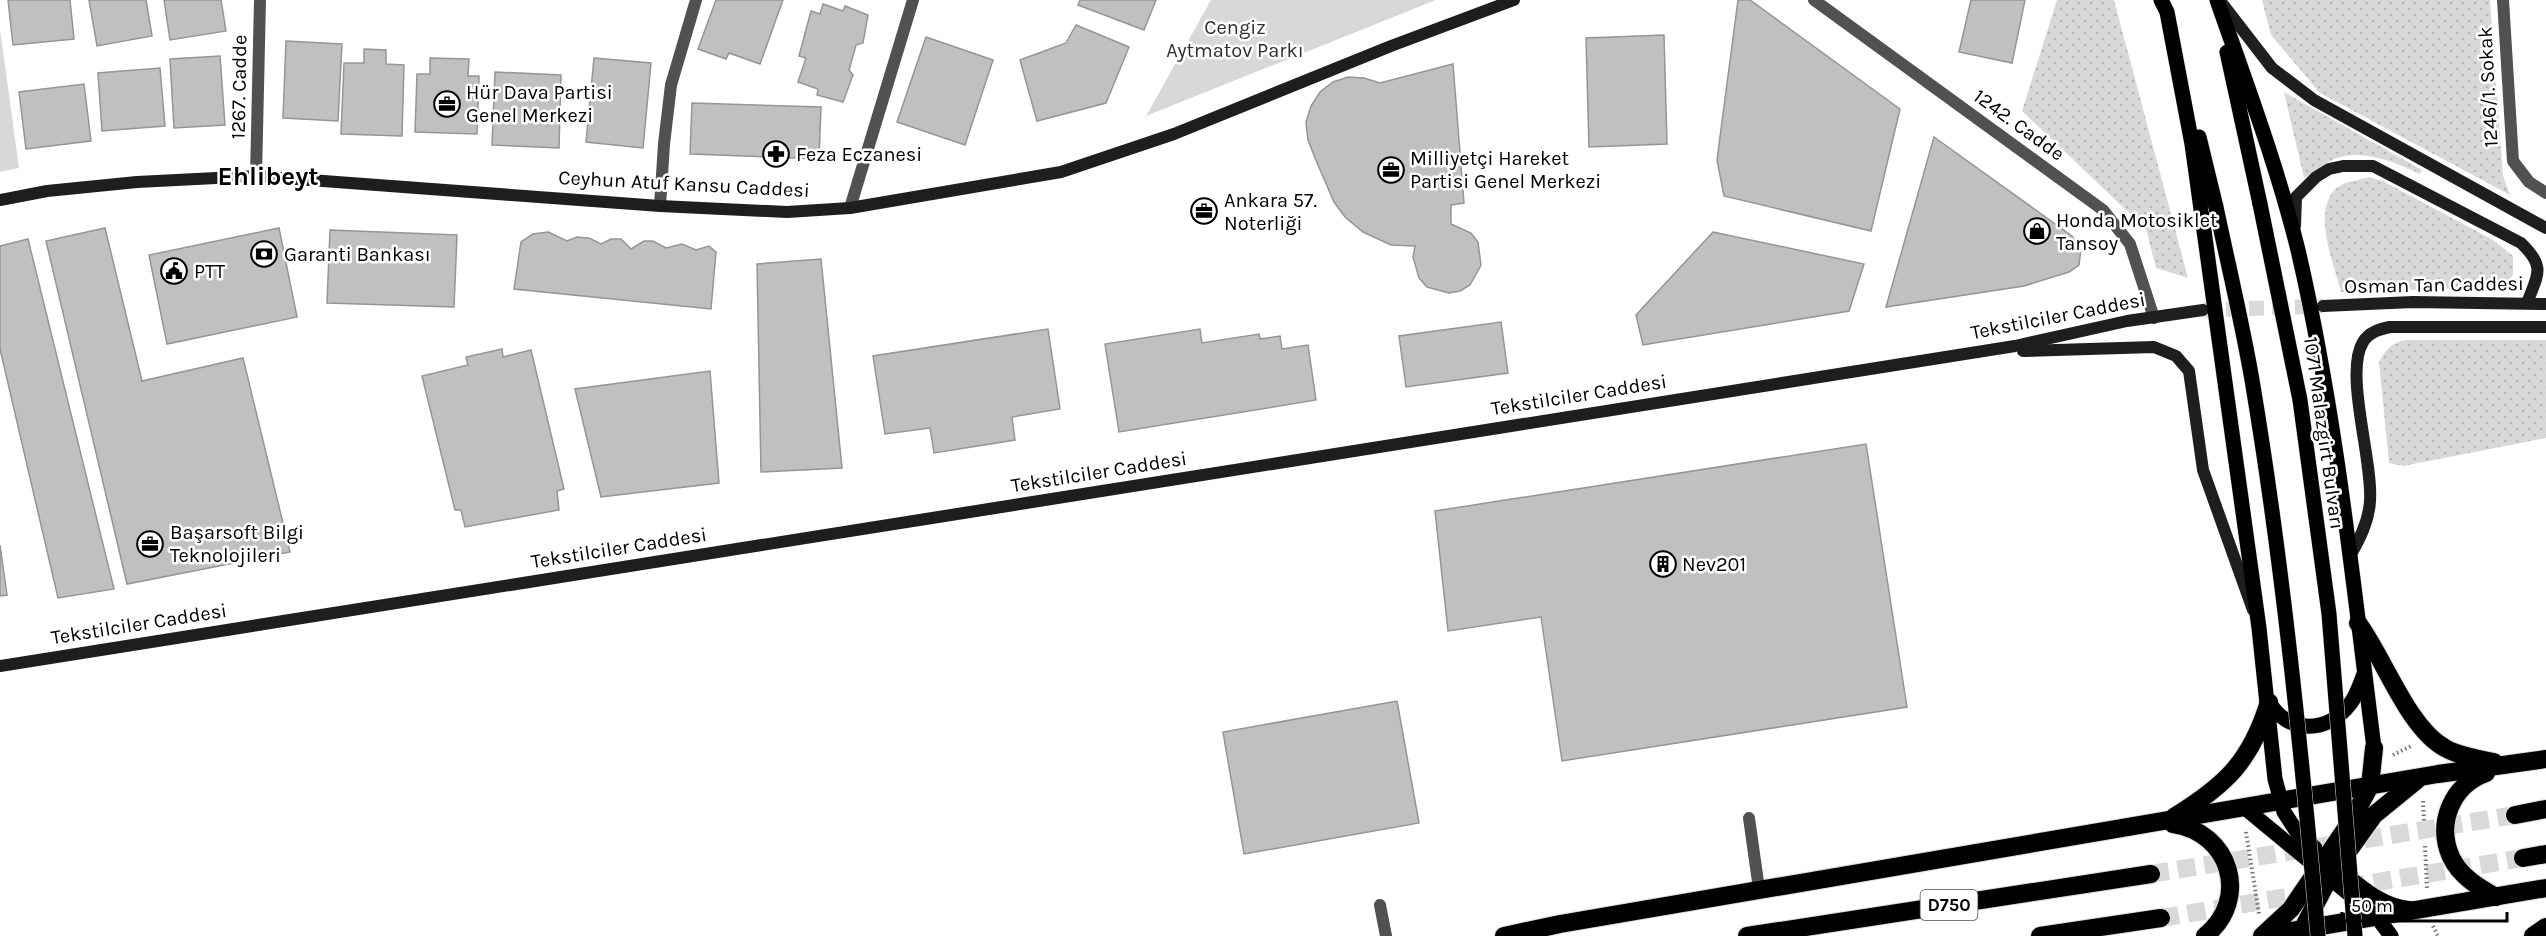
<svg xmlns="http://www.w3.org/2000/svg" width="2546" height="936" viewBox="0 0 2546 936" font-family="Karla,sans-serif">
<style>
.grass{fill:url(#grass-dots)}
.park{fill:#d8d8d8}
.building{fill:#c0c0c0;stroke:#959595;stroke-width:1.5}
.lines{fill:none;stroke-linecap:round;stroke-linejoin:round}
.primary-tunnel{stroke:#d9d9d9;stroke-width:15;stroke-dasharray:15 8;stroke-linecap:butt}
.highway-tunnel{stroke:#d9d9d9;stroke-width:18;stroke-dasharray:18 9;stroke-linecap:butt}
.primary-casing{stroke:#dbdbdb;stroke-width:16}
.highway-casing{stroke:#dbdbdb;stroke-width:20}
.path{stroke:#737373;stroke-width:4;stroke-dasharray:1.5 3;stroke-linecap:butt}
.street{stroke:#515151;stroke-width:12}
.secondary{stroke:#1e1e1e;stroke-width:12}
.primary{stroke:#000;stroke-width:15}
.highway{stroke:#000;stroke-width:18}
.primary-bridge-casing{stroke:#dbdbdb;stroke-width:16;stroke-linecap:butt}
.primary-bridge{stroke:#000;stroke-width:15}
.labels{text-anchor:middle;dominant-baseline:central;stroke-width:5;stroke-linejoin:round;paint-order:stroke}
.shield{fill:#fff;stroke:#4c4c4c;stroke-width:1.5}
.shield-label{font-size:18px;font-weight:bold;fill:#000}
.park-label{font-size:20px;fill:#2f2f2f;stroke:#fff}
.street-label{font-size:20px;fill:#000;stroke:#fff}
.poi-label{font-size:20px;fill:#000;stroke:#fff;text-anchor:start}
.district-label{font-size:26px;font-weight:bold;fill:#000;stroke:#fff}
</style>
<defs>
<pattern id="grass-dots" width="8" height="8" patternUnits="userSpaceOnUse" patternTransform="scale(1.5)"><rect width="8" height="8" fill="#d8d8d8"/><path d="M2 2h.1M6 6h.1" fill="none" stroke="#b8b8b8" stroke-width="1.8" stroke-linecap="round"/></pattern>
</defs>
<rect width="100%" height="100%" fill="#fff"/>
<!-- grass -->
<g class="grass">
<path d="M2057,0H2114L2188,278L2156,268L2146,229L2022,111Z"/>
<path d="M2262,0H2490L2503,176L2510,195L2320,93L2271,35Z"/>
<path d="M2284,92L2422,170L2420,174C2395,162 2359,147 2332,160C2322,165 2314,173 2304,178Z"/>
<path d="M2369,177L2383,181L2493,240L2513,256V275L2502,287L2341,292C2334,263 2310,209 2338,187C2346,181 2360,180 2369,177Z"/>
<path d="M2405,340H2546V438L2403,466L2389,463L2379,362C2385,350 2392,343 2405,340Z"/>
</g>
<!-- park -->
<g class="park">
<path d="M1211,0H1436L1146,116Z"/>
<path d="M0,29L19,168L0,172Z"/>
</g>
<!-- building -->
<g class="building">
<path d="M8,0H70L74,39L13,45Z"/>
<path d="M89,0H146L152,36L97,46Z"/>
<path d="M164,0H221L226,31L170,40Z"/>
<path d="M716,0H783L760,64L729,53L726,59L698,49Z"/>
<path d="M1080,0H1156L1144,30L1078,5Z"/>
<path d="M1738,0H1750L1900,109L1871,231L1724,196L1717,160Z"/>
<path d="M1971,0H2025L2012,63L1959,52Z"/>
<path d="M823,4L843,11L845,6L868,15L863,43L856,45L849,70L853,75L843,102L817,95L818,89L798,82L806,58L799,56L811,11L820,14Z"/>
<path d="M1076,25L1129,47L1106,103L1037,121L1020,60L1066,43Z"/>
<path d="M1664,35L1667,144L1589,147L1586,38Z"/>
<path d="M926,37L993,60L965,145L897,122Z"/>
<path d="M286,41L342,44L338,121L283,118Z"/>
<path d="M364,49L386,50V64L404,65L402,136L341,134L344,63H364Z"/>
<path d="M220,56L225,125L174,128L170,59Z"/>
<path d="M430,58L469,59L468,76H479L477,134L415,132L417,74H430Z"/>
<path d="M594,58L651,63L643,148L586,142Z"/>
<path d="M1453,64L1464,203L1451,205V224L1471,233L1478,242L1481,265L1470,285L1460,291L1449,293L1427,287L1419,278L1413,257L1415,246L1391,245L1363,232L1345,217L1334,202L1315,158L1308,140L1306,122L1311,106L1320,92L1333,82L1348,77L1364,78L1380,83Z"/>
<path d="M160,68L165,126L102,131L98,73Z"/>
<path d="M495,72L561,75L559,148L492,145Z"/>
<path d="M84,84L91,141L26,149L19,92Z"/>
<path d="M692,103L821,107L819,159L690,154Z"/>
<path d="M1934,137L2072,236L2081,249L2079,265L2069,272L2024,286L1886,307Z"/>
<path d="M105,228L142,381L243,358L290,552L127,584L46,241Z"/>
<path d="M279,228L297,317L167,344L149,255Z"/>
<path d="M330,230L457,235L454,307L327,303Z"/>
<path d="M548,232L567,241L577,237L589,238L601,244L611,239H621L631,249L644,241H653L666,248L682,244L696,250L709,246L716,252L711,309L514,289L521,242L533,234Z"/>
<path d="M1713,232L1864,264L1849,311L1643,345L1636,315Z"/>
<path d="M28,239L114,589L58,598L0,349V246Z"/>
<path d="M821,259L842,468L761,472L757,264Z"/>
<path d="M1501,322L1508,373L1406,387L1399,336Z"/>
<path d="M1048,329L1060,409L1012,417L1015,440L934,453L930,428L885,434L873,356Z"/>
<path d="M1200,329L1202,343L1259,334L1260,339L1280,336L1282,349L1308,345L1316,400L1119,432L1105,344Z"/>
<path d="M502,349L503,357L531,350L564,489L557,491L559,510L465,527L461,510H455L422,376L468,365L466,357Z"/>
<path d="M710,371L719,483L601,497L575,389Z"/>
<path d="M1866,444L1907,707L1562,761L1541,617L1448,631L1435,511Z"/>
<path d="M0,545L7,595L0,596Z"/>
<path d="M1397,701L1419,823L1244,854L1223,732Z"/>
</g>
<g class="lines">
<!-- primary-tunnel -->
<path class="primary-tunnel" d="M2203,310L2323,306"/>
<!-- highway-tunnel -->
<g class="highway-tunnel">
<path d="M2151,874L2515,815"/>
<path d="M2347,887L2523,858"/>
<path d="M2161,918L2311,893"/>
</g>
<!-- primary casing -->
<g class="primary-casing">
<g id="primary">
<path d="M2161,0L2167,12L2192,144L2259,628L2275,779L2284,812L2297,832L2315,848"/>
<path d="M2217,0C2246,83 2277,165 2298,250C2336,414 2353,582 2374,748"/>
<path d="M2227,52L2260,204"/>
<path d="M2199,137L2216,207"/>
<path d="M2269,702C2288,734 2327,734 2350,704C2357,695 2360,684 2364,674"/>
<path d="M2245,808L2377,917L2391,936"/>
<path d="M2344,873C2364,890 2385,907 2412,909"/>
</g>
</g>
<!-- highway casing -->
<g class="highway-casing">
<g id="highway">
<path d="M2358,623C2384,658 2408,728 2445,748C2459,756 2478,759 2494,762"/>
<path d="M2486,773C2452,785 2436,823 2451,857C2460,876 2478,887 2496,897"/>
<path d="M2515,815L2546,809"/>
<path d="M2174,817C2226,785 2251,761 2269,702"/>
<path d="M2173,824C2230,832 2251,899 2205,936"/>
<path d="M2523,858L2546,854"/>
<path d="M2263,935L2291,909L2351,821L2370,786L2374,748"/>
<path d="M1504,936L1560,924L2438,774L2546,759"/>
<path d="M1747,936L2151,874"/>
<path d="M2040,936L2161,918"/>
<path d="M2262,936L2546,888"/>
<path d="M2299,936L2329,878L2374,815L2417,780"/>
<path d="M2533,936L2546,927"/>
</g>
</g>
<!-- path -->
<g class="path">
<path d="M2393,755L2413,745"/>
<path d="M2423,801L2424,823"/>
<path d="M2246,832L2259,914"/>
<path d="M2425,846L2427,889"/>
<path d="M2433,926L2438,936"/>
</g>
<!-- street -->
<g class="street">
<path d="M1814,0L2103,210L2130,244L2154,318"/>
<path d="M2503,0L2513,161L2529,182L2546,193"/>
<path d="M256,176L260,0"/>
<path d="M660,206L664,144L671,85L696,0"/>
<path d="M850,208L913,0"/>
<path d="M1749,818L1759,889"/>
<path d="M1380,905L1386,936"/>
</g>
<!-- secondary -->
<g class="secondary">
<path d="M2221,2L2272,68L2314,100L2546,228"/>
<path d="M0,200L47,191L137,182L256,176L660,206L787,212L850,208L1061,172L1174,134L1391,46L1514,0"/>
<path d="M2295,226L2296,197L2316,177L2329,169L2343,166H2373L2521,243C2546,267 2538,274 2527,303"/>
<path d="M2323,306L2413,302L2546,304"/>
<path d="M2023,351L2154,347L2176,356L2189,371L2203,470L2253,610"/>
<path d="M2350,556C2360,539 2369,521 2370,501C2373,460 2344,373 2363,342C2369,332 2380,329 2390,327H2546"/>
<path d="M0,666L2015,346L2127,321L2203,310"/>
</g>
<!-- primary -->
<use href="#primary" class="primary"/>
<!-- highway -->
<use href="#highway" class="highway"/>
<!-- primary-bridge casing -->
<g class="primary-bridge-casing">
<g id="primary-bridge">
<path d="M2260,204L2300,400L2329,614L2355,936"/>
<path d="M2216,207C2228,264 2242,322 2252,380C2283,564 2301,750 2318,936"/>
</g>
</g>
<!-- primary-bridge -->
<use href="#primary-bridge" class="primary-bridge"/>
</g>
<!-- icons -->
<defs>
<g id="office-ring" transform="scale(1.35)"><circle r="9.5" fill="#fff" stroke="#000" stroke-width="1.5"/><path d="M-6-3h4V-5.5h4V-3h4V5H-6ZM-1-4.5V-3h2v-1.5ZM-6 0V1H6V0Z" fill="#000"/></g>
<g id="pharmacy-ring" transform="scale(1.35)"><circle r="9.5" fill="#fff" stroke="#000" stroke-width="1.5"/><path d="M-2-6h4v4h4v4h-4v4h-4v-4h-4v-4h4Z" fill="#000"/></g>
<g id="shop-ring" transform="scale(1.35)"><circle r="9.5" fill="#fff" stroke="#000" stroke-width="1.5"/><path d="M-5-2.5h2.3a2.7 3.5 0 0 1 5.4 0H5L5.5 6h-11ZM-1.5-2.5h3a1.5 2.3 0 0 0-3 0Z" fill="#000"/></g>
<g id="bank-ring" transform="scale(1.35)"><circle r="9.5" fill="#fff" stroke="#000" stroke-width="1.5"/><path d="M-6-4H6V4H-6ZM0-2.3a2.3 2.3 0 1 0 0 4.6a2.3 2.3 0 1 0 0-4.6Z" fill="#000"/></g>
<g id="civic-ring" transform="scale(1.35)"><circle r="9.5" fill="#fff" stroke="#000" stroke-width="1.5"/><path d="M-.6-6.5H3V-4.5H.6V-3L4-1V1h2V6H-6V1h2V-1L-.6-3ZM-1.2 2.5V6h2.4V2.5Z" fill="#000"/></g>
<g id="building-ring" transform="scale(1.35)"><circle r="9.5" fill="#fff" stroke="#000" stroke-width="1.5"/><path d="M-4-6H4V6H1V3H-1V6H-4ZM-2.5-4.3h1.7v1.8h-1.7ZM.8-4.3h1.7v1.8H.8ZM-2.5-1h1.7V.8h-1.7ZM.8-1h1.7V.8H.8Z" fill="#000"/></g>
</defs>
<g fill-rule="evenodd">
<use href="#office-ring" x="447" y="104"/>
<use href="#pharmacy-ring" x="776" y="154"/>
<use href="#office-ring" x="1391" y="170"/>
<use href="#office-ring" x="1204" y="211"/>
<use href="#shop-ring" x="2037" y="231"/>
<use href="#bank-ring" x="264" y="254"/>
<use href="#civic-ring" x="174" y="271"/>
<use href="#office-ring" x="150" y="544"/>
<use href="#building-ring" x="1663" y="564"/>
</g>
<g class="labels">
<!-- shield labels -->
<rect class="shield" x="1920.5" y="890" width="57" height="30" rx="4.5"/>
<g class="shield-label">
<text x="1949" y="905">D750</text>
</g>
<!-- park labels -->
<g class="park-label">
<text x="1235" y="27">Cengiz<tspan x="1235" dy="23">Aytmatov Parkı</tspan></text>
</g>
<!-- street labels -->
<g class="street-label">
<text transform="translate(239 87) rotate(-89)">1267. Cadde</text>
<text transform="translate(2488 87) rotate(-93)">1246/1. Sokak</text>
<text transform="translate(2019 125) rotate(36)">1242. Cadde</text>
<text transform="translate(684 184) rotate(3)">Ceyhun Atuf Kansu Caddesi</text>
<text transform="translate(2434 285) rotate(-1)">Osman Tan Caddesi</text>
<text transform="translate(2058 316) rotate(-11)">Tekstilciler Caddesi</text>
<text transform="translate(1579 395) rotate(-9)">Tekstilciler Caddesi</text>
<text transform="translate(2324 433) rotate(82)">1071 Malazgirt Bulvarı</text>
<text transform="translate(1099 472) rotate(-9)">Tekstilciler Caddesi</text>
<text transform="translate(619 548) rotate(-9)">Tekstilciler Caddesi</text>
<text transform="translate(139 624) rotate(-9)">Tekstilciler Caddesi</text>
</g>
<!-- poi labels -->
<g class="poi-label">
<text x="466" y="92">Hür Dava Partisi<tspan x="466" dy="23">Genel Merkezi</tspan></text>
<text x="796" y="154">Feza Eczanesi</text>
<text x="1410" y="158">Milliyetçi Hareket<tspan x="1410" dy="23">Partisi Genel Merkezi</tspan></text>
<text x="1224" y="200">Ankara 57.<tspan x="1224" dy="23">Noterliği</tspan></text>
<text x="2056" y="220">Honda Motosiklet<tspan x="2056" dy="23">Tansoy</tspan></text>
<text x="284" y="254">Garanti Bankası</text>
<text x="194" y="271">PTT</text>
<text x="170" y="532">Başarsoft Bilgi<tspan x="170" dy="23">Teknolojileri</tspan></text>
<text x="1682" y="564">Nev201</text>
</g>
<!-- district labels -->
<g class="district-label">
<text x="268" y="176">Ehlibeyt</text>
</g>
</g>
<!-- scale -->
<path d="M2342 912v9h165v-9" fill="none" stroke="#000000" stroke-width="3"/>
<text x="2351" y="912" font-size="18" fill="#000000" stroke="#ffffff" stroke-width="4.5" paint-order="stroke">50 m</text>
</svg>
